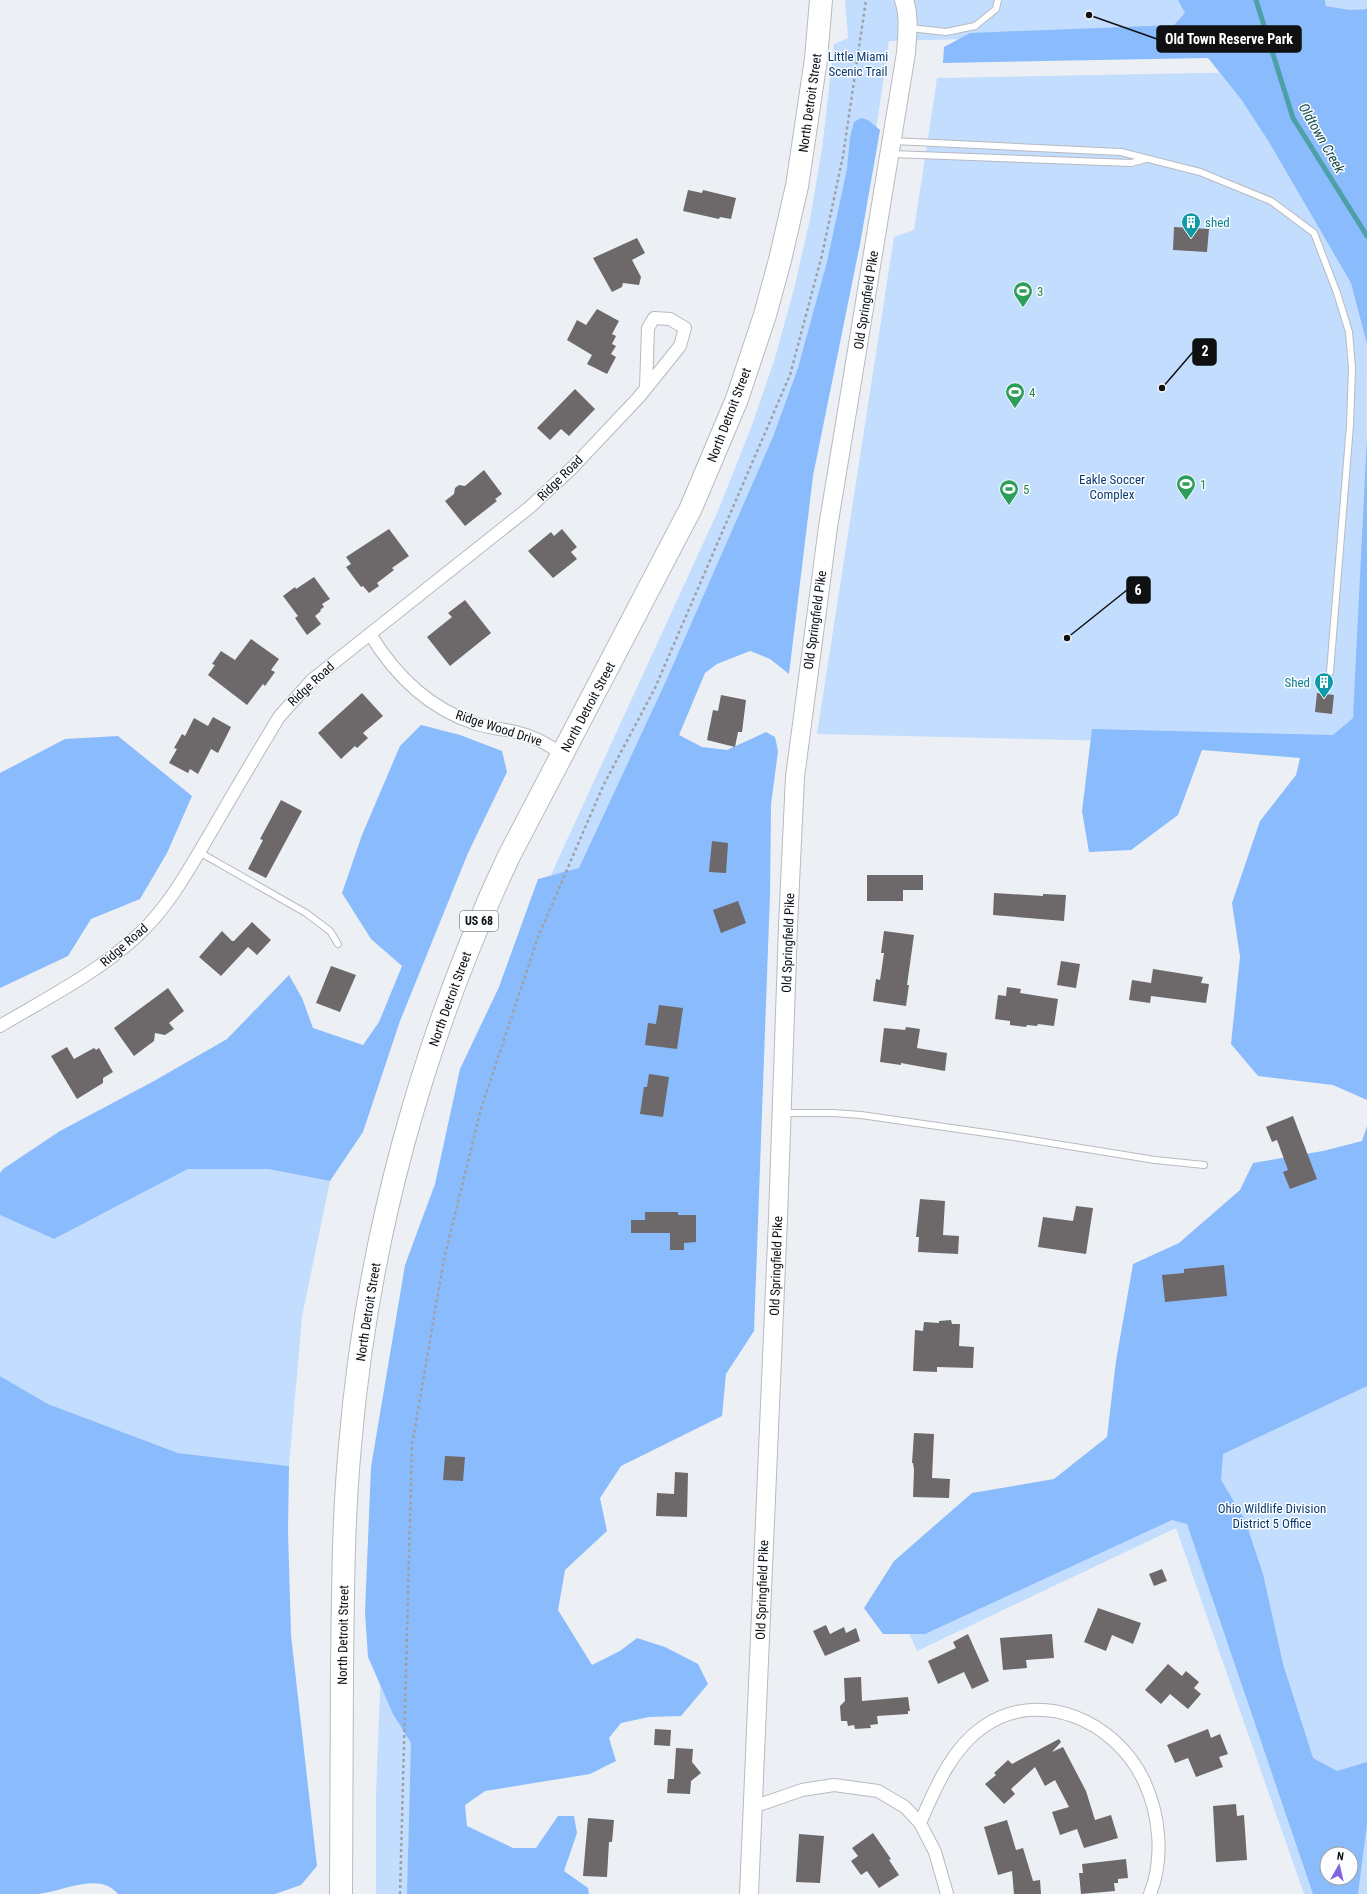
<svg xmlns="http://www.w3.org/2000/svg" width="1367" height="1894" viewBox="0 0 1367 1894" font-family="'Roboto Condensed',sans-serif">
<style>
.green{fill:#c3ddff;fill-rule:evenodd}
.forest{fill:#8abbfc;fill-rule:evenodd}
.lines{fill:none;stroke-linecap:round;stroke-linejoin:round}
.stream{stroke:#4da0a7;stroke-width:5}
.building{fill:#6d6869}
.lane-casing{stroke:#b7babf;stroke-width:8}
.street-casing{stroke:#b7babf;stroke-width:14}
.secondary-casing{stroke:#b7babf;stroke-width:20}
.highway-casing{stroke:#b7babf;stroke-width:24}
.path{stroke:#9ea1a4;stroke-width:2.5;stroke-dasharray:3 3;stroke-linecap:butt}
.lane{stroke:#fff;stroke-width:6}
.street{stroke:#fff;stroke-width:12}
.secondary{stroke:#fff;stroke-width:18}
.highway{stroke:#fff;stroke-width:22}
.labels{text-anchor:middle;dominant-baseline:central;stroke-width:3;stroke-linejoin:round;paint-order:stroke}
.shield{fill:#fbfdff;stroke:#565758;stroke-width:1}
.shield-label{font-size:12px;font-weight:bold;fill:#0f1011}
.park-label{font-size:13px;fill:#0a3b73;stroke:#fbfdff}
.street-label{font-size:13px;fill:#0f1011;stroke:#fbfdff}
.culture-label{font-size:13px;fill:#0d838f;stroke:#fbfdff;text-anchor:start}
.leisure-label{font-size:13px;fill:#27864d;stroke:#fbfdff;text-anchor:start}
.water-label{font-size:14px;font-style:italic;fill:#174c4f;stroke:#fbfdff}
.leader{fill:none;stroke:#0f1011;stroke-width:1.5}
.callout-dot{fill:#0f1011;stroke:#fbfdff;stroke-width:1.5}
.callout{fill:#0f1011;stroke:#0f1011;stroke-width:1.5}
.callout-label{font-size:14px;text-anchor:middle;font-weight:bold;fill:#fff}
</style>
<rect width="100%" height="100%" fill="#ecf0f4"/>
<!-- green -->
<g class="green">
<path d="M845,0H1281L1291,31L889,41L874,144L858,231L619,839L424,1894H376V1793L381,1667L499,1001L555,866L718,511L752,425L775,358L794,289L810,219L822,149L834,44L848,38Z"/>
<path d="M1325,0H1367V9L1350,10L1326,6Z"/>
<path d="M1254,72L1367,272L1366,747L817,734L894,237L914,230L937,78Z"/>
<path d="M188,1169H268L330,1181L302,1317L289,1466L178,1453L48,1404L0,1376V1215L54,1239Z"/>
<path d="M1367,1368V1894H1304L1176,1528L917,1651L887,1583ZM1327,1854H1351V1878H1327Z"/>
</g>
<!-- forest -->
<g class="forest">
<path d="M1178,0H1325L1326,6L1350,10L1367,9V344L1351,283L1269,142L1241,99L1208,58L943,63L944,47L970,33L1174,25L1185,13Z"/>
<path d="M861,118L868,120L880,130L860,244L813,476L789,674L770,659L750,651L717,664L705,673L679,735L702,747L727,750L766,732L775,737L778,751L771,805L770,894L754,1331L726,1374L722,1416L621,1466L600,1498L607,1531L565,1570L558,1610L592,1665L620,1651L637,1638L665,1647L698,1664L708,1684L681,1716L649,1717L621,1723L609,1738L616,1761L590,1774L485,1791L465,1805L467,1826L513,1848H536L558,1816H574L577,1833L564,1871L588,1888L589,1894H407L411,1743L393,1714L368,1657L365,1612L371,1467L405,1265L435,1184L460,1069L499,987L538,879L579,868L666,681L773,437L798,368L827,262L847,169L850,137L854,122Z"/>
<path d="M1367,435V1100L1333,1085L1258,1076L1231,1044L1240,957L1232,903L1260,821L1296,775L1300,758L1202,750L1178,815L1131,850L1089,852L1082,811L1092,729L1333,735L1353,718Z"/>
<path d="M421,725L460,735L502,751L507,772L468,853L400,1021L363,1132L330,1181L268,1169H188L54,1239L0,1215V1173L3,1169L60,1131L154,1081L227,1039L289,975L302,998L313,1028L363,1045L379,1022L402,966L371,939L342,893L362,835L400,746Z"/>
<path d="M118,736L192,796L167,853L140,899L91,919L68,956L0,988V773L65,739Z"/>
<path d="M1367,1126V1386L1223,1454L1221,1480L1245,1520L1263,1574L1283,1664L1313,1758L1337,1771L1367,1762V1824L1358,1894H1313L1187,1524L1172,1520L925,1634H883L864,1608L894,1561L972,1493L1054,1479L1107,1437L1116,1361L1133,1264L1179,1243L1240,1190L1253,1163L1323,1151L1362,1141ZM1327,1854H1351V1878H1327Z"/>
<path d="M0,1376L48,1404L178,1453L289,1466L288,1530L291,1635L317,1866L301,1885L275,1894H118C99,1871 62,1892 38,1894C25,1894 12,1894 0,1894Z"/>
</g>
<g class="lines">
<!-- stream -->
<path class="stream" d="M1256,0L1293,118L1367,236"/>
</g>
<!-- building -->
<g class="building">
<path d="M688,190L702,193L703,190L736,198L731,219L720,217L719,219L683,211Z"/>
<path d="M1174,227L1209,229L1207,252L1173,250Z"/>
<path d="M637,238L645,253L632,260L641,277L639,285L623,283L622,287L612,292L593,258Z"/>
<path d="M597,309L619,321L612,334L616,336L612,344L616,346L611,354L616,357L607,374L587,364L592,355L567,340L577,320L586,325Z"/>
<path d="M575,389L595,409L569,436L561,429L550,440L537,428Z"/>
<path d="M484,470L502,494L495,499L497,501L465,526L445,501L454,494L455,488L459,485L465,486Z"/>
<path d="M389,529L409,556L392,568L394,570L377,583L379,586L369,593L363,586L361,587L346,567L351,564L346,557Z"/>
<path d="M562,529L577,547L571,552L577,559L553,578L528,551L551,532L554,536Z"/>
<path d="M314,577L330,599L322,604L324,607L320,610L321,611L315,616L321,624L307,635L295,618L298,616L283,596L295,587L296,589Z"/>
<path d="M465,600L491,633L450,666L427,637L452,617L448,613Z"/>
<path d="M251,639L279,659L271,670L275,672L265,686L263,684L247,705L208,675L215,665L212,664L221,651L235,660Z"/>
<path d="M362,693L383,716L363,733L368,738L357,748L355,746L341,759L318,733Z"/>
<path d="M1317,693L1334,695L1332,714L1315,712Z"/>
<path d="M721,695L746,700L742,732H738L735,747L707,740L713,710L718,711Z"/>
<path d="M213,717L231,727L218,753L211,749L198,774L190,769L188,773L169,763L177,749L174,748L182,734L185,736L194,718L208,726Z"/>
<path d="M281,800L302,811L266,878L248,869L263,840L260,839Z"/>
<path d="M712,841L728,843L726,873L709,872Z"/>
<path d="M867,875H923V890H903V901H867Z"/>
<path d="M994,893L1043,896V894L1066,895L1064,921L993,915Z"/>
<path d="M738,901L746,923L721,933L713,910Z"/>
<path d="M252,922L271,940L257,955L248,947L221,976L199,957L222,931L232,941H234Z"/>
<path d="M884,931L914,935L907,985H909L906,1006L873,1001L876,979L880,980L884,953H881Z"/>
<path d="M1061,961L1080,964L1076,988L1057,985Z"/>
<path d="M331,966L356,975L340,1012L316,1003Z"/>
<path d="M1153,969L1203,977L1201,983L1209,984L1206,1003L1151,996L1150,1003L1129,1000L1132,980L1151,983Z"/>
<path d="M1007,987L1021,989L1020,993L1058,999L1054,1026L1038,1024L1037,1026L1027,1025L1026,1027L1010,1025V1021L995,1019L998,995L1006,996Z"/>
<path d="M168,988L184,1011L169,1023L174,1029L165,1035L155,1033L154,1041L134,1056L114,1028Z"/>
<path d="M659,1005L683,1008L677,1049L645,1045L648,1023L656,1024Z"/>
<path d="M906,1027L920,1029L917,1048L947,1053L945,1071L901,1063V1065L880,1062L884,1028L905,1030Z"/>
<path d="M67,1047L74,1059L94,1048L96,1050L99,1048L113,1072L103,1078V1083L77,1099L51,1056Z"/>
<path d="M649,1074L669,1077L663,1117L640,1114L644,1087H647Z"/>
<path d="M1293,1116L1317,1179L1290,1189L1283,1172L1288,1170L1277,1140L1272,1142L1266,1127Z"/>
<path d="M920,1199L945,1201L943,1235L959,1236L958,1254L918,1252L919,1237H916Z"/>
<path d="M1076,1206L1093,1208L1086,1254L1038,1247L1043,1217L1073,1221Z"/>
<path d="M645,1212H678V1215H696V1242L684,1243V1250H670V1233H631V1220H645Z"/>
<path d="M1224,1265L1227,1296L1165,1302L1162,1275L1184,1273V1269Z"/>
<path d="M951,1320L952,1324H960L959,1346L974,1347L973,1368L937,1367V1372L913,1371L915,1330L923,1331L924,1322L939,1323V1321Z"/>
<path d="M914,1433L934,1434L932,1478L950,1479L949,1498L913,1497L914,1470L913,1463H912Z"/>
<path d="M445,1456L465,1457L463,1481L443,1480Z"/>
<path d="M675,1472L688,1473L687,1517L656,1516L657,1493L674,1494Z"/>
<path d="M1162,1569L1167,1581L1154,1586L1149,1574Z"/>
<path d="M1098,1608L1141,1623L1133,1644L1112,1635L1106,1651L1084,1642Z"/>
<path d="M826,1625L830,1634L844,1627L846,1633L856,1628L860,1641L825,1656L813,1631Z"/>
<path d="M968,1634L989,1681L972,1689L964,1672L938,1684L928,1661L956,1648L953,1642Z"/>
<path d="M1052,1634L1054,1658L1026,1660L1027,1668L1003,1670L1000,1638Z"/>
<path d="M1168,1664L1182,1676L1186,1671L1199,1682L1194,1688L1201,1694L1188,1709L1170,1694L1161,1704L1145,1690Z"/>
<path d="M861,1677L862,1701L908,1697L910,1711H908V1714L877,1716L878,1724L870,1725L871,1728L855,1729L854,1725L848,1726L847,1721H841L840,1706L845,1701L844,1678Z"/>
<path d="M655,1729L671,1730L670,1746L654,1745Z"/>
<path d="M1208,1729L1211,1738L1220,1734L1228,1754L1219,1757L1223,1767L1196,1777L1188,1758L1175,1763L1167,1745Z"/>
<path d="M1059,1739L1061,1742L1052,1752L1063,1747L1086,1791L1095,1820L1111,1815L1118,1838L1084,1848L1077,1829L1060,1835L1052,1812L1069,1807L1055,1780L1045,1786L1035,1767L1011,1789L1015,1794L1004,1804L985,1784L996,1775L994,1773L1008,1760L1012,1764Z"/>
<path d="M676,1748L693,1749L692,1762L701,1773L691,1781L690,1794L667,1793L668,1779H674Z"/>
<path d="M1236,1804L1237,1816L1244,1815L1247,1860L1216,1862L1213,1806Z"/>
<path d="M588,1818L614,1820L612,1842H609L607,1877L583,1876Z"/>
<path d="M1007,1820L1016,1850L1023,1848L1033,1881L1040,1880L1041,1894H1014L1012,1871L998,1875L984,1827Z"/>
<path d="M873,1833L891,1859L889,1860L899,1875L879,1888L867,1871L861,1875L851,1861L858,1856L852,1848Z"/>
<path d="M799,1834L824,1836L820,1883L796,1882Z"/>
<path d="M1126,1859L1128,1878L1118,1879V1883H1114L1115,1891L1081,1894L1079,1873H1083L1082,1864Z"/>
</g>
<g class="lines">
<!-- lane casing -->
<g class="lane-casing">
<g id="lane">
<path d="M910,28L946,32L975,26L996,9L998,0"/>
<path d="M893,141L1121,152L1200,172L1271,201L1314,233L1337,293L1349,332L1352,368L1350,425L1330,672"/>
<path d="M892,154L1131,163L1146,159"/>
<path d="M199,852L306,913L330,931L338,944"/>
<path d="M783,1113H833L861,1115L1007,1136L1155,1160L1204,1165"/>
</g>
</g>
<!-- street casing -->
<g class="street-casing">
<g id="street">
<path d="M370,634C395,675 428,708 474,723C488,728 502,729 516,732C533,736 548,744 562,754"/>
<path d="M0,1026C47,998 97,973 137,936C169,907 189,869 211,832C233,794 256,755 279,717L312,680L530,507L572,468L639,397L680,346L685,328L670,319L654,318L648,328L646,388"/>
<path d="M753,1807L802,1790L834,1785L878,1791L905,1807L920,1823"/>
<path d="M947,1894L935,1852L920,1823C935,1789 951,1749 983,1727C1040,1687 1116,1721 1144,1781C1160,1815 1164,1859 1150,1894"/>
</g>
</g>
<!-- secondary casing -->
<g class="secondary-casing">
<path id="secondary" d="M749,1894L778,1218L788,926L795,777L828,527L906,53C907,35 910,17 904,0"/>
</g>
<!-- highway casing -->
<g class="highway-casing">
<path id="highway" d="M341,1894C341,1819 342,1744 342,1670C343,1595 343,1520 350,1446C367,1242 422,1040 509,856L691,508L737,399L765,315L780,260L797,186L816,59L821,0"/>
</g>
<!-- path -->
<path class="path" d="M400,1894L412,1445L444,1259L481,1109L538,937L603,786L655,688L790,375L822,255L843,156L866,0"/>
<!-- lane -->
<use href="#lane" class="lane"/>
<!-- street -->
<use href="#street" class="street"/>
<!-- secondary -->
<use href="#secondary" class="secondary"/>
<!-- highway -->
<use href="#highway" class="highway"/>
</g>
<!-- icons -->
<defs>
<g id="building-pin" transform="scale(1)"><path d="M0 17L-7.5 6A9.5 9.5 0 1 1 7.5 6Z" fill="#0f9aa8" stroke="#fbfdff"/><path d="M-4-6H4V6H1V3H-1V6H-4ZM-2.5-4.3h1.7v1.8h-1.7ZM.8-4.3h1.7v1.8H.8ZM-2.5-1h1.7V.8h-1.7ZM.8-1h1.7V.8H.8Z" fill="#fff"/></g>
<g id="stadium-pin" transform="scale(1)"><path d="M0 17L-7.5 6A9.5 9.5 0 1 1 7.5 6Z" fill="#2e9e5b" stroke="#fbfdff"/><path d="M0-5a6.5 5 0 1 0 0 10a6.5 5 0 1 0 0-10ZM-3.5-1.8h7v3.6h-7Z" fill="#fff"/></g>
</defs>
<g fill-rule="evenodd">
<use href="#building-pin" x="1191" y="222"/>
<use href="#stadium-pin" x="1023" y="291"/>
<use href="#stadium-pin" x="1015" y="392"/>
<use href="#stadium-pin" x="1186" y="484"/>
<use href="#stadium-pin" x="1009" y="489"/>
<use href="#building-pin" x="1324" y="682"/>
</g>
<g class="labels">
<!-- shield labels -->
<rect class="shield" x="460" y="911" width="38" height="20" rx="3"/>
<g class="shield-label">
<text x="479" y="921">US 68</text>
</g>
<!-- park labels -->
<g class="park-label">
<text x="858" y="56">Little Miami<tspan x="858" dy="15">Scenic Trail</tspan></text>
<text x="1112" y="479">Eakle Soccer<tspan x="1112" dy="15">Complex</tspan></text>
<text x="1272" y="1508">Ohio Wildlife Division<tspan x="1272" dy="15">District 5 Office</tspan></text>
</g>
<!-- street labels -->
<g class="street-label">
<text transform="translate(810 103) rotate(-82)">North Detroit Street</text>
<text transform="translate(866 300) rotate(-81)">Old Springfield Pike</text>
<text transform="translate(729 415) rotate(-69)">North Detroit Street</text>
<text transform="translate(560 478) rotate(-45)">Ridge Road</text>
<text transform="translate(815 620) rotate(-82)">Old Springfield Pike</text>
<text transform="translate(311 684) rotate(-43)">Ridge Road</text>
<text transform="translate(588 707) rotate(-62)">North Detroit Street</text>
<text transform="translate(499 728) rotate(18)">Ridge Wood Drive</text>
<text transform="translate(788 943) rotate(-88)">Old Springfield Pike</text>
<text transform="translate(124 945) rotate(-41)">Ridge Road</text>
<text transform="translate(450 999) rotate(-70)">North Detroit Street</text>
<text transform="translate(776 1266) rotate(-88)">Old Springfield Pike</text>
<text transform="translate(368 1312) rotate(-81)">North Detroit Street</text>
<text transform="translate(762 1590) rotate(-88)">Old Springfield Pike</text>
<text transform="translate(343 1635) rotate(-89)">North Detroit Street</text>
</g>
<!-- culture labels -->
<g class="culture-label">
<text x="1205" y="222">shed</text>
<text x="1310" y="682" text-anchor="end">Shed</text>
</g>
<!-- leisure labels -->
<g class="leisure-label">
<text x="1037" y="291">3</text>
<text x="1029" y="392">4</text>
<text x="1200" y="484">1</text>
<text x="1023" y="489">5</text>
</g>
<!-- water labels -->
<g class="water-label">
<text transform="translate(1322 138) rotate(60)">Oldtown Creek</text>
</g>
</g>
<!-- callouts -->
<path class="leader" d="M1089 15L1157 39M1162 388L1193 352M1067 638L1127 590"/>
<g class="callout-dot">
<circle cx="1089" cy="15" r="4"/>
<circle cx="1162" cy="388" r="4"/>
<circle cx="1067" cy="638" r="4"/>
</g>
<g class="callout">
<rect x="1157" y="26" width="144" height="26" rx="4"/>
<rect x="1193" y="339" width="23" height="26" rx="4"/>
<rect x="1127" y="577" width="23" height="26" rx="4"/>
</g>
<g class="callout-label">
<text x="1229" y="44">Old Town Reserve Park</text>
<text x="1205" y="356">2</text>
<text x="1138" y="595">6</text>
</g>
<!-- north arrow -->
<g transform="translate(1339 1866) rotate(8)"><circle r="19" fill="#fbfdff" stroke="#9d9ea0"/>
<path d="M0-3L7 15L0 10L-7 15Z" fill="#8363de"/>
<text y="-6" font-size="11" font-weight="bold" text-anchor="middle" fill="#0f1011">N</text>
</g>
</svg>
